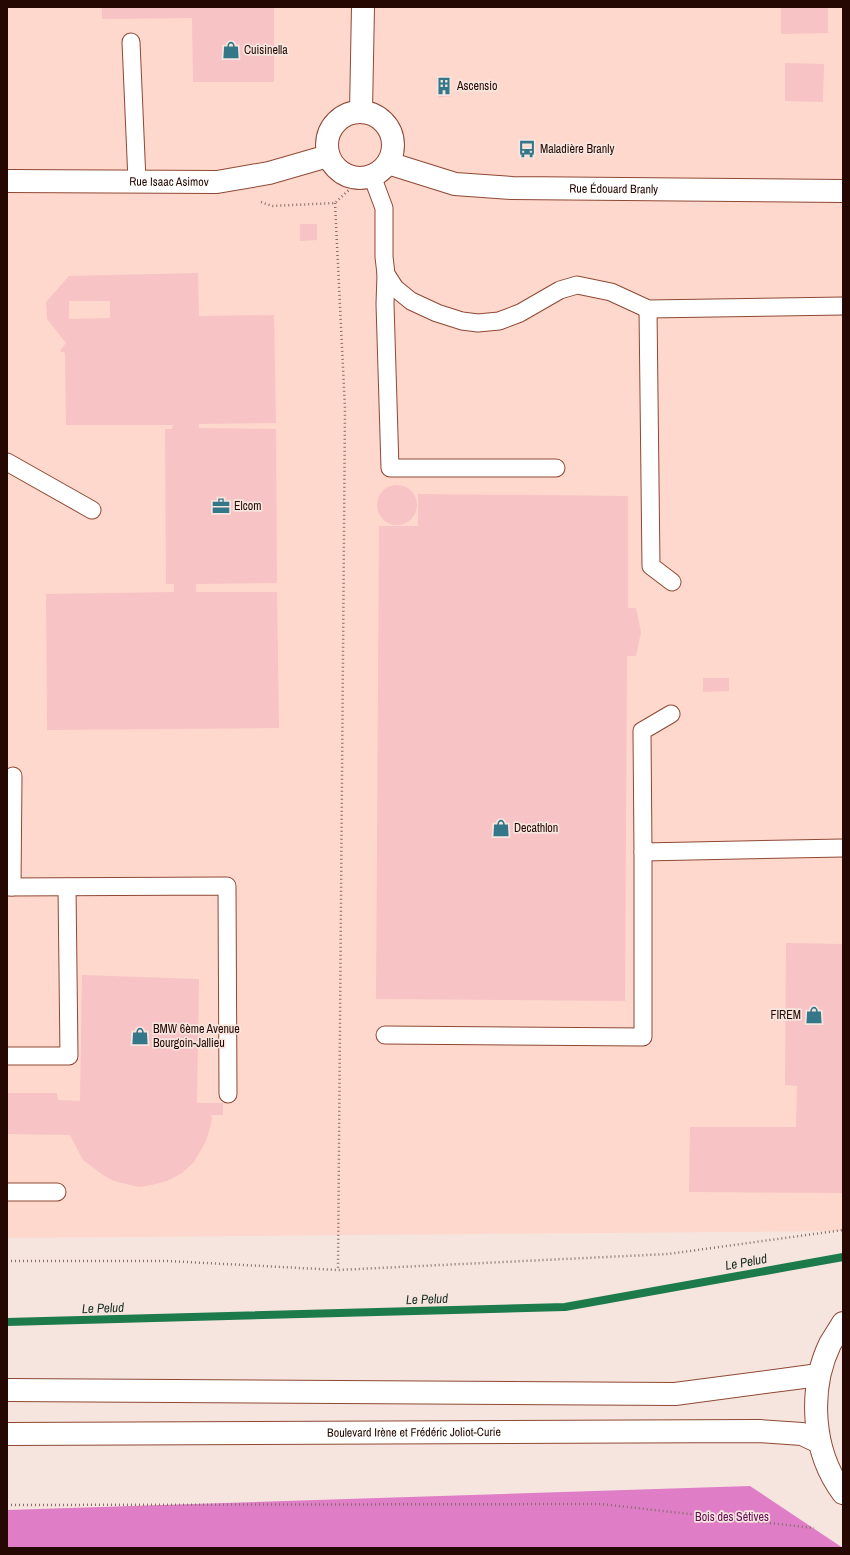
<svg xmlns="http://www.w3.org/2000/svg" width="850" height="1555" viewBox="0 0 850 1555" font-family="'Archivo Narrow',sans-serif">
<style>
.built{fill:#fed8cd}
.forest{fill:#df7ec7}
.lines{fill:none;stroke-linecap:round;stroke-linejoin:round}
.stream{stroke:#1d7a4b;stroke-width:8}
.building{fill:#f7c3c4;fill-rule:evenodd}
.service-casing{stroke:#8f4833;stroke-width:19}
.minor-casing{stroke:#8f4833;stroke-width:24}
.primary-casing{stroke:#8f4833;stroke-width:24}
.path{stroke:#856e68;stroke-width:2.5;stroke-dasharray:1 3;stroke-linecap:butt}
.service{stroke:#fff;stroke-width:17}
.minor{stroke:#fff;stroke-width:22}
.primary{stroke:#fff;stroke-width:22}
.labels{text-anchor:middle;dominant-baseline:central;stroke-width:3.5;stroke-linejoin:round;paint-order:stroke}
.poi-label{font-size:12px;fill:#250802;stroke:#f6e5df;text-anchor:start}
.street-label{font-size:12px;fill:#250802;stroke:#f6e5df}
.park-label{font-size:12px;fill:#650b55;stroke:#f6e5df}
.water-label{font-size:13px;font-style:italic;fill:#1a3023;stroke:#f6e5df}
</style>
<rect width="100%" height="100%" fill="#f6e5df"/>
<!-- built -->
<path class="built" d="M7,7H843V1231L7,1238Z"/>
<!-- forest -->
<path class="forest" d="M750,1486L843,1548H7V1510Z"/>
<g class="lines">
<!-- stream -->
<path class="stream" d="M7,1322L565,1307L843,1257"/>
</g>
<!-- building -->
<g class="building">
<path d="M102,7H274V82H193L192,18L102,19Z"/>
<path d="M781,7H828V33L781,34Z"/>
<path d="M785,63L824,64L823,102L785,101Z"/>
<path d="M449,75L452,96L439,98L436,77Z"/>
<path d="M300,224H317V240L300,241Z"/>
<path d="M198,273L199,316L274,315L276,423L199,424V428L276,429L277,583L196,584V592H277L279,728L47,730L46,594L174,592V584H166L165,429H172L173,425H66L65,353L60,351L66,343L47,319L46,302L69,276ZM69,301H110V318L69,319Z"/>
<circle cx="397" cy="505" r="20"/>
<path d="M418,494L628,496V608H636L641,632L636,656H627L625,1001L376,999L379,526H418Z"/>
<path d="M703,678H729V691L703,692Z"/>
<path d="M786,943L843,944V1193L689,1192L690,1127H796L797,1086L785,1085Z"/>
<path d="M82,975L199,979L197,1103H223V1115H211L212,1119L208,1135L205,1143L194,1162L182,1173L167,1181L151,1185L139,1187L114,1181L103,1175L83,1160L70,1135L7,1134V1093H57L58,1100L80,1101Z"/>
</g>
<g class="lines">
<!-- service casing -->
<g class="service-casing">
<g id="service">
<path d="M131,42L137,181"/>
<path d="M372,176L384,208V257L386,274L395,288L411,301L437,313L462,321L478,323L499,321L520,313L560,290L577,285L611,292L648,309L843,306"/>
<path d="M386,274L385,304L390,468H556"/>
<path d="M648,309L651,566L672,582"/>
<path d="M7,462L92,510"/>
<path d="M671,714L642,731L643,852L843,848"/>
<path d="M7,887L227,886L228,1094"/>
<path d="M12,887L13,776"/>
<path d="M385,1035L643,1037V852"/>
<path d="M7,1056H69L67,887"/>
<path d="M7,1192H57"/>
</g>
</g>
<!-- minor casing -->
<g class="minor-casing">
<g id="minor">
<path d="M361,111L363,7"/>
<circle cx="360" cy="145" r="33"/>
<path id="s1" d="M388,163L455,184L512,188L843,191"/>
<path id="s2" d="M7,181L217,182L269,173L328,156"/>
</g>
</g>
<!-- primary casing -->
<g class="primary-casing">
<g id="primary">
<path d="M843,1323C839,1330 834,1337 830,1344C808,1390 812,1452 843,1493"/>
<path d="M7,1390L675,1394L819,1375"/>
<path id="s3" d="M7,1434L759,1431L802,1434L819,1442"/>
</g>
</g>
<!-- path -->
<g class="path">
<path d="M261,202L272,206L335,203L351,188"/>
<path d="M335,203L345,409L338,1270"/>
<path d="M7,1261H168L338,1270L668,1254L843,1230"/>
<path d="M7,1505L601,1504L814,1528"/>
</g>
<!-- service -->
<use href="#service" class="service"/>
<!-- minor -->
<use href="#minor" class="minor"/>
<!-- primary -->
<use href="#primary" class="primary"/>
</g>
<!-- icons -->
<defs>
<g id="shop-bare" transform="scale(1.38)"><path d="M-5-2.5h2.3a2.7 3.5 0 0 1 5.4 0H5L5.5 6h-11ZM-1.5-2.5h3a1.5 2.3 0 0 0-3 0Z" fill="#347788" stroke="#f6e5df" stroke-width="2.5" paint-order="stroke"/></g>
<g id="building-bare" transform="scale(1.38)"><path d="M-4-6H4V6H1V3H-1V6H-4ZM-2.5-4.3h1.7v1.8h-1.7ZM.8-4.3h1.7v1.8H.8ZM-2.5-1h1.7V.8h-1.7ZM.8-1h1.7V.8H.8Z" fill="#347788" stroke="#f6e5df" stroke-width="2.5" paint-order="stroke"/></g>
<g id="bus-bare" transform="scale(1.38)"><path d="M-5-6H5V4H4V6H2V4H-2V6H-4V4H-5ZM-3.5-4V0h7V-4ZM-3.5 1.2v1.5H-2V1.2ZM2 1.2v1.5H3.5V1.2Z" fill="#347788" stroke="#f6e5df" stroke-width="2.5" paint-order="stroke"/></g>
<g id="office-bare" transform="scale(1.38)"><path d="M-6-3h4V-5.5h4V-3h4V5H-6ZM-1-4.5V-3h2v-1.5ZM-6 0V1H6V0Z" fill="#347788" stroke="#f6e5df" stroke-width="2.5" paint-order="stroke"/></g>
</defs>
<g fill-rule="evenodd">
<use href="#shop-bare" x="231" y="50"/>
<use href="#building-bare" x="444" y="86"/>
<use href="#bus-bare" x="527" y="149"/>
<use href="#office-bare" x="221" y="506"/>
<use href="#shop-bare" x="501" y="828"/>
<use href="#shop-bare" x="814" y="1015"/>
<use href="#shop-bare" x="140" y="1036"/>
</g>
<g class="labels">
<!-- poi labels -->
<g class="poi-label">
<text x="244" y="50">Cuisinella</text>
<text x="457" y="86">Ascensio</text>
<text x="540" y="149">Maladière Branly</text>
<text x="234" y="506">Elcom</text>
<text x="514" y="828">Decathlon</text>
<text x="801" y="1015" text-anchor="end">FIREM</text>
<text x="153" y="1029">BMW 6ème Avenue<tspan x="153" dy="14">Bourgoin-Jallieu</tspan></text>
</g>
<!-- street labels -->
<g class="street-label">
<text stroke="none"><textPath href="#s2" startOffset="162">Rue Isaac Asimov</textPath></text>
<text stroke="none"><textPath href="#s1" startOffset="229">Rue Édouard Branly</textPath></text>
<text stroke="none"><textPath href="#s3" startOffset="407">Boulevard Irène et Frédéric Joliot-Curie</textPath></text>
</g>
<!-- park labels -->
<g class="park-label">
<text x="732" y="1517">Bois des Sétives</text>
</g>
<!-- water labels -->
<g class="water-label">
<text transform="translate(746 1262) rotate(-10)">Le Pelud</text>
<text transform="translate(427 1299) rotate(-2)">Le Pelud</text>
<text transform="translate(103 1308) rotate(-2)">Le Pelud</text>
</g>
</g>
<!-- border -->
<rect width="850" height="1555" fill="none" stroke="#250802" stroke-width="16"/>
</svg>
